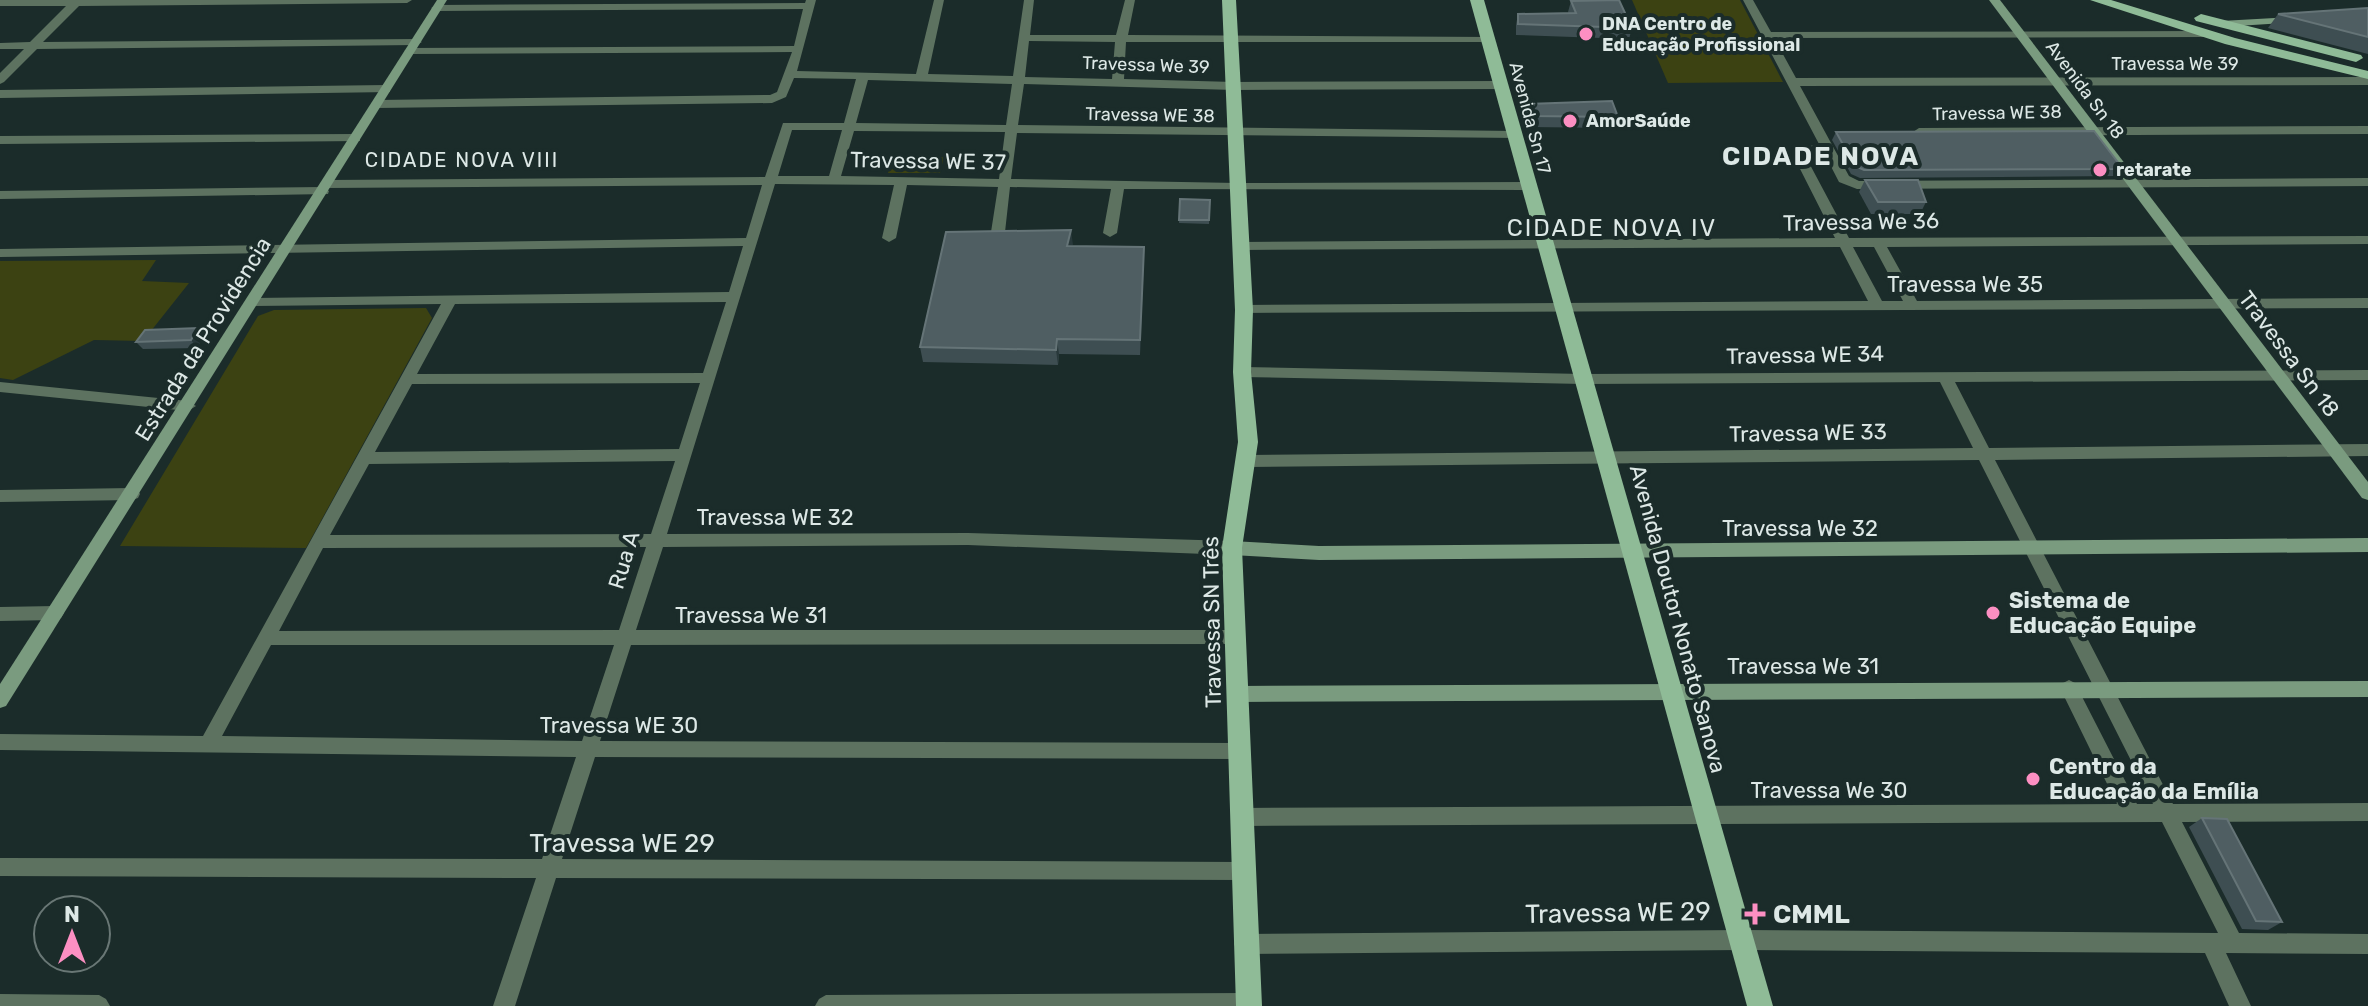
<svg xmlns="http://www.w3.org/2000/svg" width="2368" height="1006" viewBox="0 0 2368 1006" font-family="Rubik,sans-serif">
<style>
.green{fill:#3c4212}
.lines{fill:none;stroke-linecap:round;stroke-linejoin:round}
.street{fill:#5d7260;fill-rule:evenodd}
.secondary{fill:#7a9b7f;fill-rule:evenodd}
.primary{fill:#8fbb97;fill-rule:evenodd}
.wall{fill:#3e4e52}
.shaded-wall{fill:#29393b}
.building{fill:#4f5e62;stroke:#657477;stroke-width:2}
.poi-dot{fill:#fc8fc2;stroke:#1b2c2a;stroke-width:3}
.labels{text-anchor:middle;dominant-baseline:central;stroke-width:8;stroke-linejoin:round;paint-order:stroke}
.far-poi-label{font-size:18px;font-weight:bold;fill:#dde8e6;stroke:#1b2c2a;text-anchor:start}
.far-street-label{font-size:18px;fill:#dde8e6;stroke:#1b2c2a}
.far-neighbourhood-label{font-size:20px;letter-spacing:2px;fill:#dde8e6;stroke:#1b2c2a}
.street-label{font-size:22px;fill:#dde8e6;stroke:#1b2c2a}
.poi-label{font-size:22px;font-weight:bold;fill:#dde8e6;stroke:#1b2c2a;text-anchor:start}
.neighbourhood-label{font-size:24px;letter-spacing:2px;fill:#dde8e6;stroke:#1b2c2a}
.far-district-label{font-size:26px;font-weight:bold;letter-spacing:2px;fill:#dde8e6;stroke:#1b2c2a}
.near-street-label{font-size:26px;fill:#dde8e6;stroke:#1b2c2a}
.near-poi-label{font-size:26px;font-weight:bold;fill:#dde8e6;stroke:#1b2c2a;text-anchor:start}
</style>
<rect width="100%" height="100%" fill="#1b2c2a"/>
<!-- green -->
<g class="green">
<path d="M1632,0H1740L1783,82L1668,83Z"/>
<path d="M892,157H944L940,173H888Z"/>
<path d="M156,260L142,281L189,283L143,341L94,340L13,380L0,378V261Z"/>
<path d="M426,308L432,318L306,548L120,546L258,316L274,310Z"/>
</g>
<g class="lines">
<!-- street -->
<g class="street">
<path d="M0,0H412L407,3L79,6L43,42L416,39L422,42L416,45L37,49L4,82L0,84V73L24,49H0V43L30,42L66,6H0Z"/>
<path d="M806,0H816L797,71L916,74L934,0H944L928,74L1013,76L1024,0H1034L1030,35H1116L1125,0H1135L1128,35L1491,37V41L1487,42H1126L1124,79L1234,82L1501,81L1507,85L1501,89L1234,90L1024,84L1018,125L1514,131L1518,132V138L1017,133L1011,179L1237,183L1528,182L1534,186L1528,190L1124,189L1117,233L1110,237L1103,233L1111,189L1010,187L1005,232L998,236L991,232L998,187L907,185L896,238L889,242L882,238L894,185L775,184L667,534L968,533L1232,541L1238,543L1240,548L1238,553L1232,555L968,545L663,547L636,630H1235L1241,632L1244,637L1241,642L1235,644L631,645L600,741L1238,743L1245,745L1247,751L1245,757L1238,759L595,757L562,859L1243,862L1250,864L1253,871L1250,878L1243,880L556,878L515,1006H493L536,878L0,876V858L542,859L576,757L0,750V734L203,736L441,304L254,306L249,304L247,301L249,298L729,292L743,246L0,257V249L746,238L762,185L327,188L321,184L327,180L765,177L783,123H844L856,79L794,78L786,97L772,103L377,108L371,104L377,100L770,95L777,92L792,52L410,54L404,51L410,48L794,46L803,9L437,11L431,8L437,5L805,3ZM1029,41L1115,42L1112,79L1025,77ZM868,80L1012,84L1006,125L856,123ZM792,130H842L829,176H778ZM854,131L1005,132L999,179L841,176ZM726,302L703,373L417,374L455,304ZM700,383L679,449L375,452L412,384ZM675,461L651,534L330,535L369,464ZM646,547L619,630L279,631L323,548ZM271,645H614L582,741L222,736Z"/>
<path d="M1743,0H1753L1771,32L2206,31L2212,34L2206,37L1774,38L1796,78L2368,77V85L1800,86L1849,176L1859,181L2368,178V186L1857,189L1839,182L1823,151L1810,154L1808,161L1849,238L2368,236V244L1887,247L1917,301L2368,298V308L1239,313L1237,310L1244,305L1868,301L1840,247L1240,250L1233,246L1240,242L1835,238L1796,161L1801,148L1819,144ZM1853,247H1874L1903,301H1882Z"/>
<path d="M386,85L390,86V92L0,98V90Z"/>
<path d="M2368,126V134L1919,136L1913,132L1919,128Z"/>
<path d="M356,134L360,135V141L0,144V136Z"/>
<path d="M323,187L329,191L328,194L0,199V191Z"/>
<path d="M1242,367L1583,374L2368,370V380L1955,382L1989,448L2368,444V456L1995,460L2173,804L2368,803V821L2182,822L2239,933L2368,934V954L2226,953L2251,1006H2229L2205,953L1742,950L1244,954L1237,951L1234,944L1237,937L1244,934L1742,930L2218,933L2162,822L1241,826L1234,823L1231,817L1234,811L1241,808L2117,804L2060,688L2063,683L2069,680L2075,683L2137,804H2153L1979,460L1248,467L1240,461L1248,455L1973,448L1940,382L1583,384L1242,377L1235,372Z"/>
<path d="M0,382L188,401L196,406L188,411L0,392Z"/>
<path d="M132,488L138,490L140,494L138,498L132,500L0,502V490Z"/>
<path d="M55,606L61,608L64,613L61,618L55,620L0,621V607Z"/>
<path d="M1249,993L1256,996L1258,1006H815L819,999L826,995Z"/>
<path d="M0,994L99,995L106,999L110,1006H0Z"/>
</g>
<!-- secondary -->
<g class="secondary">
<path d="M437,0H447L6,706L0,708V684Z"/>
<path d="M1989,0H2000L2368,482V500L2362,498Z"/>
<path d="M2294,17L2298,18V22L2221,27L2215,24L2221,21Z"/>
<path d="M2368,538V552L1319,560L1232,555L1226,553L1224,548L1226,543L1232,541L1319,546Z"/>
<path d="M2368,681V697L1238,702L1232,700L1229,694L1232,688L1238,686Z"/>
</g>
<!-- primary -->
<g class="primary">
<path d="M1222,0H1236L1253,310L1251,372L1258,442L1242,548L1262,1006H1236L1222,548L1238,442L1233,372L1235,310Z"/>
<path d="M1470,0H1484L1773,1006H1747Z"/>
<path d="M2090,0H2111L2235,38L2368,71V79L2225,44Z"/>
<path d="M2201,14L2361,55L2363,58L2356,62L2196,21L2194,18Z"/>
</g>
</g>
<!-- wall -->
<g class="wall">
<path d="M1571,1L1632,28L1629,39L1516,35V25L1518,14H1569L1568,12Z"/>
<path d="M2368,8V54L2268,28L2278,14Z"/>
<path d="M1528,104L1618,117L1615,128L1529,127L1526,115Z"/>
<path d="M1836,132L2123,169L2117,176L1860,178L1851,174L1832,140Z"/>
<path d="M1865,180L1926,202L1920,214H1871L1859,192Z"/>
<path d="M1180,199L1210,200L1209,224L1179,223Z"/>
<path d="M1072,246L1144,247L1140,355L1059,354L1058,365L923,362L920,347Z"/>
<path d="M198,328L204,336L197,348L143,349L136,342Z"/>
<path d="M2202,818L2282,922L2268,930L2242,929L2189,827Z"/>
</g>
<!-- shaded-wall -->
<g class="shaded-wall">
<path d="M1071,230L1073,245L1067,246Z"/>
<path d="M1144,247V262L1140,355V340Z"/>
<path d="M198,328L204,336L197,348L191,340Z"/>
<path d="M1057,339L1059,354L1058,365L1056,350Z"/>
</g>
<!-- building -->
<g class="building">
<path d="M1619,0L1632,28L1518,24V14L1576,13L1571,1Z"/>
<path d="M2368,8V37L2278,14Z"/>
<path d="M1612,101L1618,117L1532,116L1528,104Z"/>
<path d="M2094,131L2123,169L1864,170L1855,166L1836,132Z"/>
<path d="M1865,180H1918L1926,202H1878Z"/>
<path d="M1180,199L1210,200L1209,220H1179Z"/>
<path d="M1071,230L1067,246L1144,247L1140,340L1057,339L1056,350L920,347L946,232Z"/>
<path d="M198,328L191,340L136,342L145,330Z"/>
<path d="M2202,818L2227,819L2282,922L2256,921Z"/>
</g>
<!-- markers -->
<g class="poi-dot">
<circle cx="1586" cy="34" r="8"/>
<circle cx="1570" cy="121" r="8"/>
<circle cx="2100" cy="170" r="8"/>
<circle cx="1993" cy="613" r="8"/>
<circle cx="2033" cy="779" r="8"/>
<path d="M1751 902h8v8h8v8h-8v8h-8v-8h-8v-8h8z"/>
</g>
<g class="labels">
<!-- far-poi labels -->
<g class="far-poi-label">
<text x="1602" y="24">DNA Centro de<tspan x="1602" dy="21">Educação Profissional</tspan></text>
<text x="1586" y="121">AmorSaúde</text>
<text x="2116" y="170">retarate</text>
</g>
<!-- far-street labels -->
<g class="far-street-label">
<text x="2175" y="64">Travessa We 39</text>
<text transform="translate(1146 65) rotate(2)">Travessa We 39</text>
<text transform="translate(2085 90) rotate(53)">Avenida Sn 18</text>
<text transform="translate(1997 113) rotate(-1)">Travessa WE 38</text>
<text transform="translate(1150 115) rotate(1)">Travessa WE 38</text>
<text transform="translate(1530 118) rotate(75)">Avenida Sn 17</text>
</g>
<!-- far-neighbourhood labels -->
<g class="far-neighbourhood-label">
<text x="462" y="160">CIDADE NOVA VIII</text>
</g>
<!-- street labels -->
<g class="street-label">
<text transform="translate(928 161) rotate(1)">Travessa WE 37</text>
<text transform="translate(1861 222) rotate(-1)">Travessa We 36</text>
<text x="1965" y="284">Travessa We 35</text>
<text transform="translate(203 339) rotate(-58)">Estrada da Providencia</text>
<text transform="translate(2289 354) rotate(53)">Travessa Sn 18</text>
<text transform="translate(1805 355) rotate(-1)">Travessa WE 34</text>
<text transform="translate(1808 433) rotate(-1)">Travessa WE 33</text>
<text x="775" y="517">Travessa WE 32</text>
<text x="1800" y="528">Travessa We 32</text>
<text transform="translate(624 560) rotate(-73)">Rua A</text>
<text x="751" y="615">Travessa We 31</text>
<text transform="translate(1678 619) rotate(75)">Avenida Doutor Nonato Sanova</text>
<text transform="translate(1212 622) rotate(-91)">Travessa SN Três</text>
<text x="1803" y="666">Travessa We 31</text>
<text x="619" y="725">Travessa WE 30</text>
<text x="1829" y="790">Travessa We 30</text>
</g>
<!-- poi labels -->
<g class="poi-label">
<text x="2009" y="600">Sistema de<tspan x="2009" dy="25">Educação Equipe</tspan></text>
<text x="2049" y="766">Centro da<tspan x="2049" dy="25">Educação da Emília</tspan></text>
</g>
<!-- neighbourhood labels -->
<g class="neighbourhood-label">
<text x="1612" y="228">CIDADE NOVA IV</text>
</g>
<!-- far-district labels -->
<g class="far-district-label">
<text x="1821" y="156">CIDADE NOVA</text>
</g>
<!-- near-street labels -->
<g class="near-street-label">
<text x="622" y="843">Travessa WE 29</text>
<text transform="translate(1618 913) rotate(-1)">Travessa WE 29</text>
</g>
<!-- near-poi labels -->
<g class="near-poi-label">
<text x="1773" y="914">CMML</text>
</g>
</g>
<!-- north arrow -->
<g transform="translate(72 934)"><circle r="38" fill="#1b2c2a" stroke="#697775" stroke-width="2"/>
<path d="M0-6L14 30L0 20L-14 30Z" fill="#fc8fc2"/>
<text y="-12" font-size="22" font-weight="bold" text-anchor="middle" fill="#dde8e6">N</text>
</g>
</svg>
